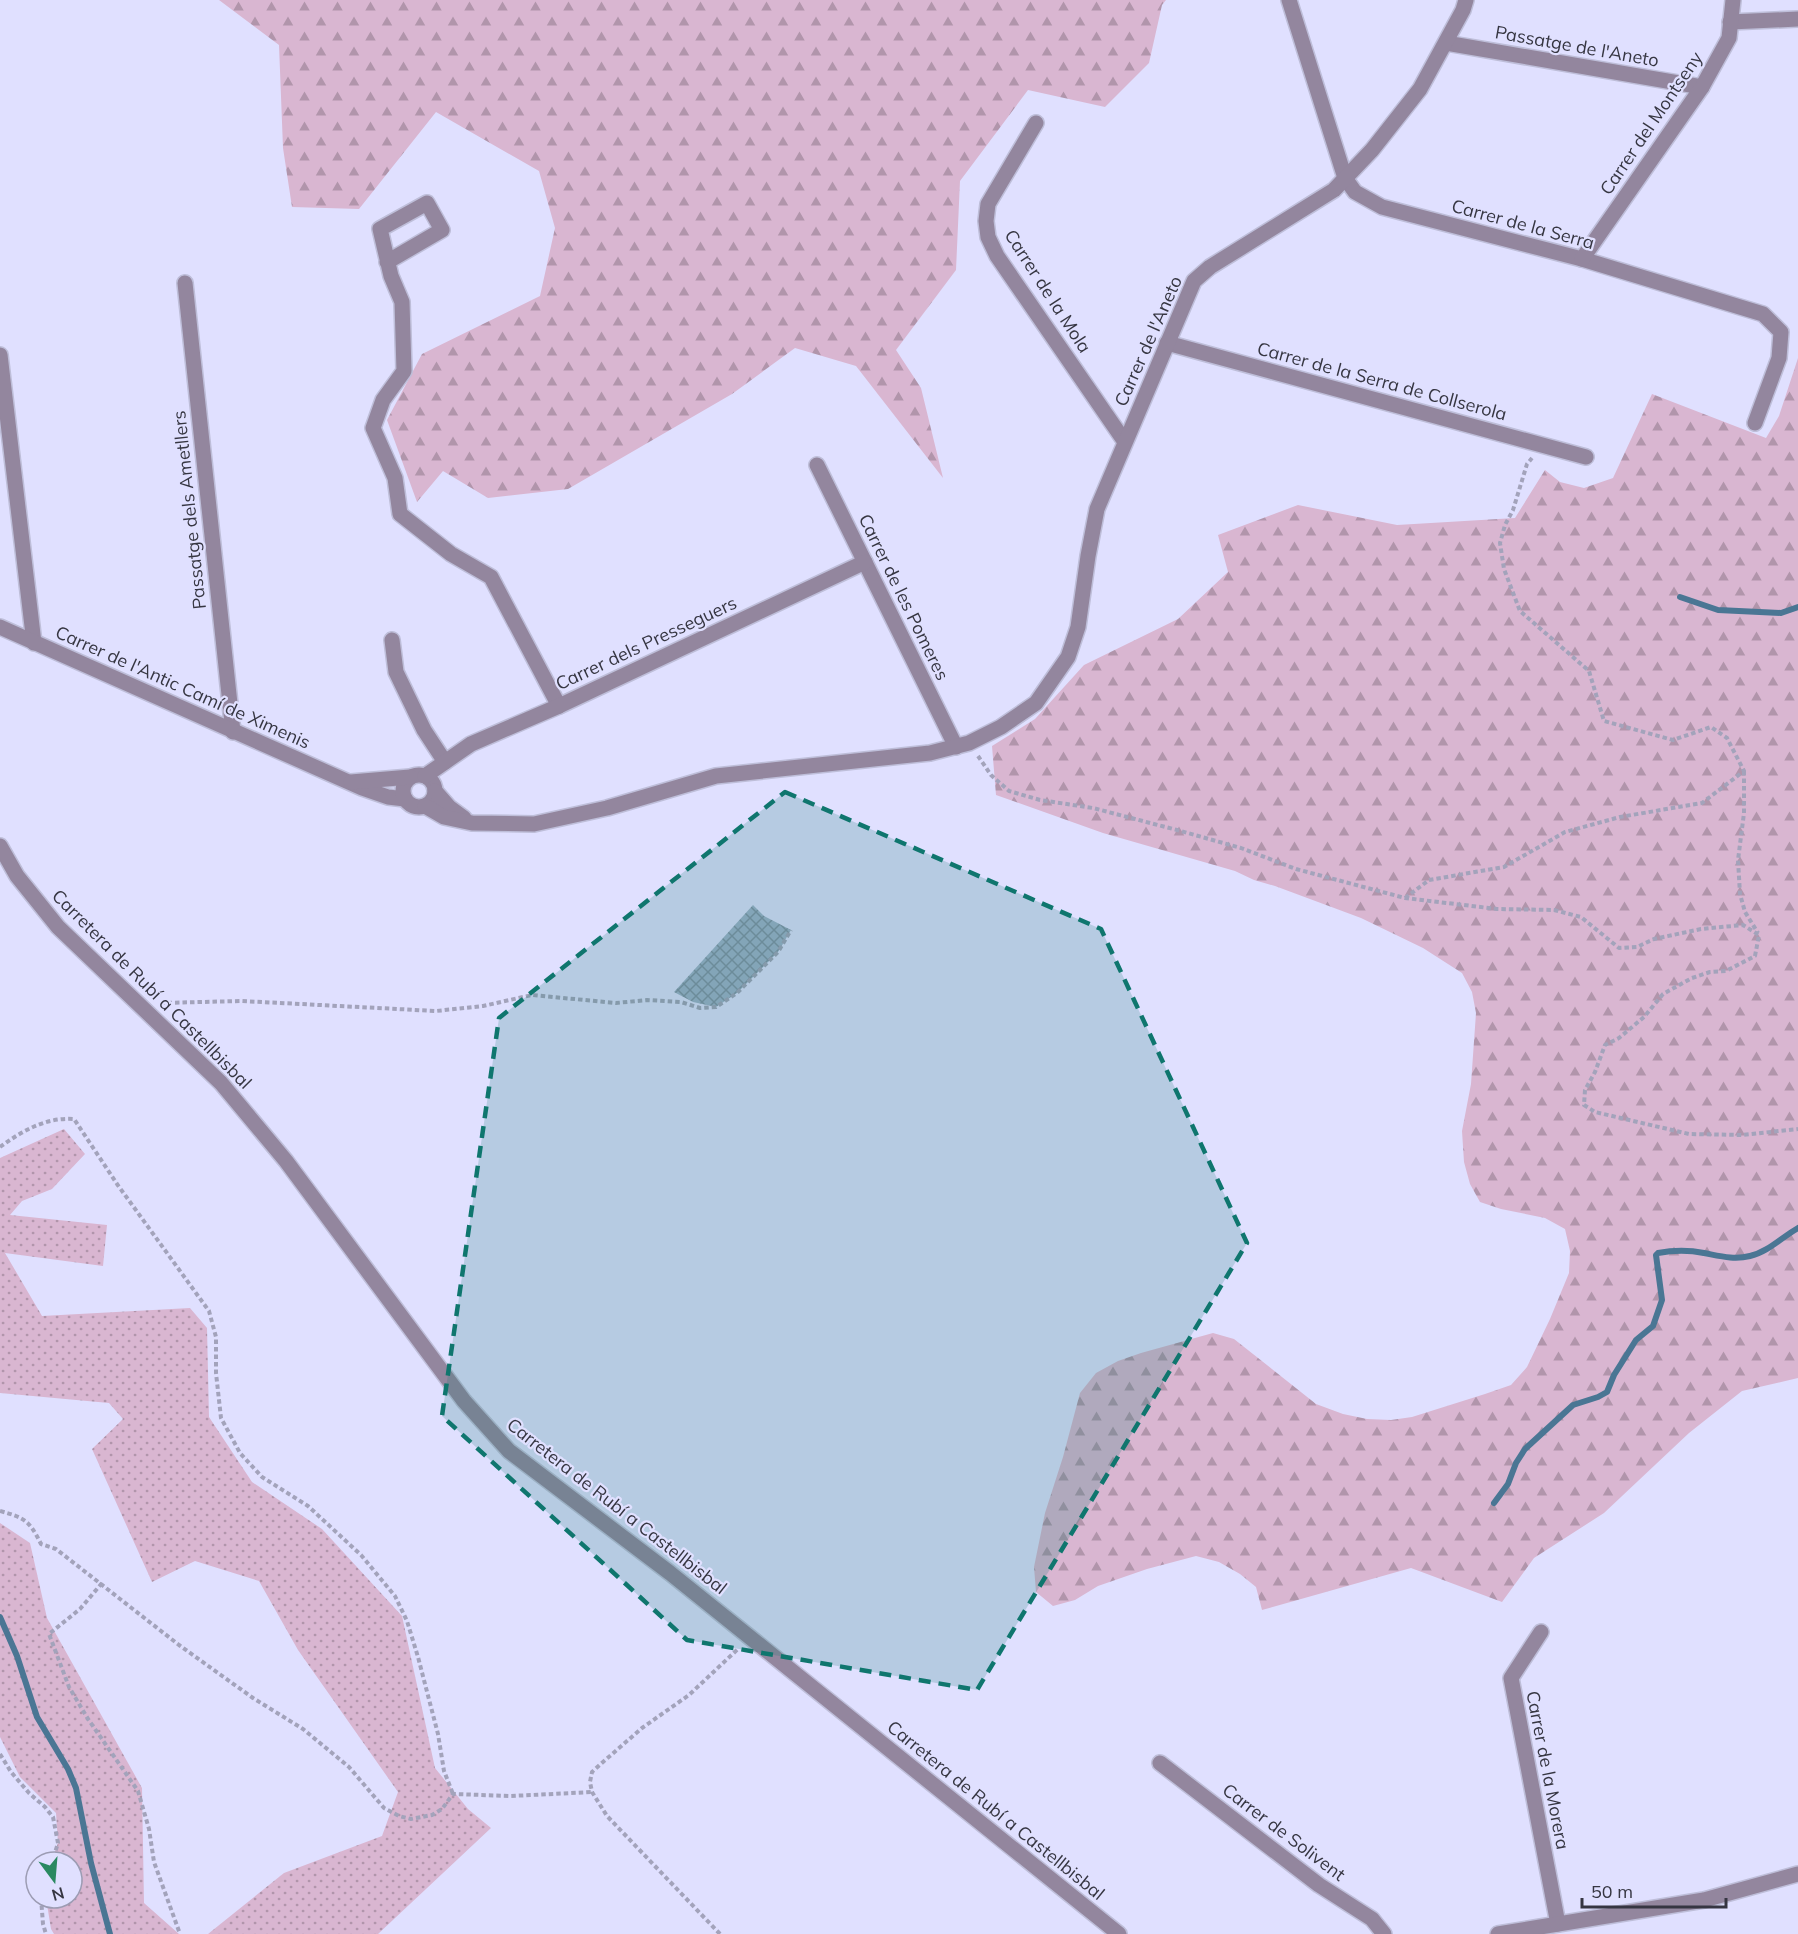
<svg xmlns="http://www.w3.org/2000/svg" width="1798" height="1934" viewBox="0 0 1798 1934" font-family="Mulish,sans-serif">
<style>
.grass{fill:url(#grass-dots)}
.forest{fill:url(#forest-firs)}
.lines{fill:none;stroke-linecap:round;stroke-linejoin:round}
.stream{stroke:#4a7694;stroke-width:6}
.building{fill:url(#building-cross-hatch)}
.minor-casing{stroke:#bebed9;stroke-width:18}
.path{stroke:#a3a3bb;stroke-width:4;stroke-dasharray:4.5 3;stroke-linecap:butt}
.minor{stroke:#93869e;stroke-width:15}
.marked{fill:#0f766e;fill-opacity:0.2;stroke:#0f766e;stroke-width:4.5;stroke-dasharray:12 8;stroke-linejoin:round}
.labels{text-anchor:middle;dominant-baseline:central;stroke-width:4.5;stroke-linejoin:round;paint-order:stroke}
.street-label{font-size:18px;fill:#363642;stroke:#e0e0ff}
</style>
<defs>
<pattern id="grass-dots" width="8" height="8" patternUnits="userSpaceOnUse" patternTransform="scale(1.5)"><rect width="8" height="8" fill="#d9b6d1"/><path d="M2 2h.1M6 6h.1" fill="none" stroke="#b195ab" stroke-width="1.8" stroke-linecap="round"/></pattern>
<pattern id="forest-firs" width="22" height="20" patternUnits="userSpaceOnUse" patternTransform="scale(1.5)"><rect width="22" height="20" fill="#d9b6d1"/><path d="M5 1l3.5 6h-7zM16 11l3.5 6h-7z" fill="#b195ab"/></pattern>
<pattern id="building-cross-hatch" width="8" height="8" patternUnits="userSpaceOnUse" patternTransform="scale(1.5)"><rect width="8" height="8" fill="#a1b1cb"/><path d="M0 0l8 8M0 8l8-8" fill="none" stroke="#8491a6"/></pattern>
</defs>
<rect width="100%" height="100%" fill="#e0e0ff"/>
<!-- grass -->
<g class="grass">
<path d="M64,1129L85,1154L52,1189L22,1201L10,1215L107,1225L103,1266L5,1253L42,1316L190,1308L207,1328L209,1417L252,1482L322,1529L402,1616L435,1768L468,1809L491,1828L378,1934H208L284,1873L382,1836L398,1792L298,1650L259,1581L195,1561L152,1582L92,1449L123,1419L109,1403L0,1393V1158Z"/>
<path d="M0,1523L30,1543L47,1618L142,1788L144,1903L179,1934H54L51,1929L46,1898H72V1862H51L58,1843L56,1813L20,1777L0,1737Z"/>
</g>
<!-- forest -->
<g class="forest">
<path d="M219,0H1166L1162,5L1149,63L1105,107L1028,90L960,181L956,270L896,350L921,388L943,478L856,366L795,348L732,394L568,489L488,498L443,471L417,502L387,420L422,354L540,296L555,228L539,171L436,112L359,209L292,207L283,148L279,45Z"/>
<path d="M1798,358V1378L1742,1391L1689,1433L1604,1513L1534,1558L1502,1602L1411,1568L1262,1610L1256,1587L1240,1574L1219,1562L1196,1556L1147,1569L1098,1586L1075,1600L1053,1606L1036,1592L1034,1567L1045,1513L1063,1457L1080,1393L1096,1373L1118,1361L1141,1353L1213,1333L1234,1339L1316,1404L1343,1414L1367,1419L1391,1420L1412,1417L1485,1394L1511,1385L1527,1367L1550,1319L1569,1273L1570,1251L1565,1229L1545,1218L1501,1209L1480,1202L1470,1184L1464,1162L1462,1131L1471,1084L1476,1013L1472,992L1462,973L1423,948L1361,918L1275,886L1254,880L1235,871L1103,833L996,795L992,746L1035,719L1084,665L1178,619L1228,572L1218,535L1298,505L1397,525L1515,518L1545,470L1560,482L1584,488L1613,478L1652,394L1766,438L1779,416Z"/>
</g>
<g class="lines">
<!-- stream -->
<g class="stream">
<path d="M1680,597L1718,610L1781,613L1798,607"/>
<path d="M1494,1503L1508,1484L1516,1463L1525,1449L1573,1405L1598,1397L1607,1392L1614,1375L1636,1340L1653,1326L1662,1300L1656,1255L1658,1253C1674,1250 1689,1250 1704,1253C1720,1256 1734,1260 1750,1256C1768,1252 1782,1237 1798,1228"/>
<path d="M0,1617L17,1656L37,1717L68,1769L76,1788L91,1863L110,1934"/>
</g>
</g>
<!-- building -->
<path class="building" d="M753,905L764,916L791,930L778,952L737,993L716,1007L693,1002L674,992Z"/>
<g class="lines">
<!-- minor casing -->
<g class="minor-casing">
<g id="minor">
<path d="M1289,0L1345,178L1355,192L1382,207L1582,259L1763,314L1781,332L1779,358L1755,423"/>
<path d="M1730,22L1798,19"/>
<path d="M1446,43L1702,87"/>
<path d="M1036,123L988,204L986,221L988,237L997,256L1125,442"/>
<path d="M1582,259L1702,87L1729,38L1733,0"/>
<path d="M387,262L442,230L427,203L380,229L391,276L402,302L404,371L383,400L373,428L395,478L400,514L451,554L491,577L559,706"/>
<path d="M185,283L233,732"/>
<path d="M1167,343L1586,457"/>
<path d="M0,355L34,643"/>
<path d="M817,465L956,747"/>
<path d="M0,627L362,788L388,797L405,799"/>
<path d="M392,640L396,672L424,730L445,762"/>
<circle cx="419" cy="791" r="16"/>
<path d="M425,776L471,744L559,706L865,562"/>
<path d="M351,782L410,777"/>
<path d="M435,791L449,807L464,818"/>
<path d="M425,806L444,817L472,823L534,824L607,808L716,776L930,753L969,743L1001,727L1036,703L1068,657L1078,627L1088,556L1097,509L1194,281L1210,267L1334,190L1372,150L1420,89L1463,10L1466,0"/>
<path d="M0,846L17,876L58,927L221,1083L286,1161L464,1401L509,1451L670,1573L1119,1934"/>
<path d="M1541,1632L1511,1678L1558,1924"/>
<path d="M1160,1763L1319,1885L1372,1919L1384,1934"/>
<path d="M1498,1934L1704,1900L1798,1874"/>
</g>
</g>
<!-- path -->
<g class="path">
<path d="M978,756L991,775L1009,791L1040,800L1093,808L1177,830L1241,848L1296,869L1405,898L1497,909L1554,910L1581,917L1619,948L1637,947L1654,939L1701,929L1743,925L1759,935L1755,956L1726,971L1710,972L1692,978L1663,994L1644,1017L1619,1038L1605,1045L1595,1072L1585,1090L1584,1105L1595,1112L1689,1134L1742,1135L1798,1129"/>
<path d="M1744,771V813L1738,860L1740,894L1745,912L1758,933"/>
<path d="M1405,898L1429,880L1504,867L1565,832L1620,817L1702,803L1744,771L1727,738L1711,727L1673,740L1604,721L1589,671L1520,611L1504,569L1500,543L1505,525L1513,510L1527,464L1532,458"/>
<path d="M160,1003L242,1001L436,1011L483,1006L532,995L616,1003L647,1000L681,1002L700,1008L716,1007L737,993L778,952L791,930"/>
<path d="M0,1147C22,1131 46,1117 74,1119L117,1184L209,1311L216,1337V1373L221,1418L240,1453L262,1477L308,1506L361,1555L395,1596L407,1621L418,1657L438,1734L444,1771L453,1794"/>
<path d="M0,1511C25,1518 29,1520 41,1544L56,1549L179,1645L253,1698L303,1729L349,1767L384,1808L399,1816L411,1819L432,1815L442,1809L453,1794L511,1796L592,1792"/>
<path d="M102,1583L80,1609L49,1634L69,1687L88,1719L138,1791L149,1829L154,1862L180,1934"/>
<path d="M0,1754L11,1772L29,1793L45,1807L53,1817L58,1843L52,1862"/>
<path d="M41,1898L43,1924L46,1934"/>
<path d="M720,1934L607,1816L592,1792L590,1782L592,1772L603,1762L642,1728L689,1695L739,1648"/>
</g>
<!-- minor -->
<use href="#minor" class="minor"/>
</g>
<!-- marked area -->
<path class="marked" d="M785,792L1101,929L1247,1243L977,1690L687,1640L442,1416L499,1018Z"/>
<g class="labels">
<!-- street labels -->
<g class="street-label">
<text transform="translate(1577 46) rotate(10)">Passatge de l'Aneto</text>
<text transform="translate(1651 123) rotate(-56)">Carrer del Montseny</text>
<text transform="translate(1523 224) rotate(15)">Carrer de la Serra</text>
<text transform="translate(1048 291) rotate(57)">Carrer de la Mola</text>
<text transform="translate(1148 341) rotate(-66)">Carrer de l'Aneto</text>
<text transform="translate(1382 381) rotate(15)">Carrer de la Serra de Collserola</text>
<text transform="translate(189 510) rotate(-96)">Passatge dels Ametllers</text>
<text transform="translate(904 597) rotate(64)">Carrer de les Pomeres</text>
<text transform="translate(646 643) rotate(-25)">Carrer dels Presseguers</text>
<text transform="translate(183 687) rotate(24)">Carrer de l'Antic Camí de Ximenis</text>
<text transform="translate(152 989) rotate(45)">Carretera de Rubí a Castellbisbal</text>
<text transform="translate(617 1506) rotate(38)">Carretera de Rubí a Castellbisbal</text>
<text transform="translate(1548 1770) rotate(79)">Carrer de la Morera</text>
<text transform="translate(996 1810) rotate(39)">Carretera de Rubí a Castellbisbal</text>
<text transform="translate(1284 1832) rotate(37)">Carrer de Solivent</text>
</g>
</g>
<!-- north arrow -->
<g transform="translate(54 1880) rotate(164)"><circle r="28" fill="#e0e0ff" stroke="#9c9cb3" stroke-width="1.5"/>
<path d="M0-4.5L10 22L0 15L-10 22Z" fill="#2a8961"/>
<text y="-9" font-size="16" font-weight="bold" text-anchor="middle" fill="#363642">N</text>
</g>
<!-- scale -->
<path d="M1582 1898v9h144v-9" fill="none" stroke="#363642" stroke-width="3"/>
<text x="1591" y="1898" font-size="18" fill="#363642" stroke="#e0e0ff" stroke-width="4.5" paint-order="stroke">50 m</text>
</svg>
